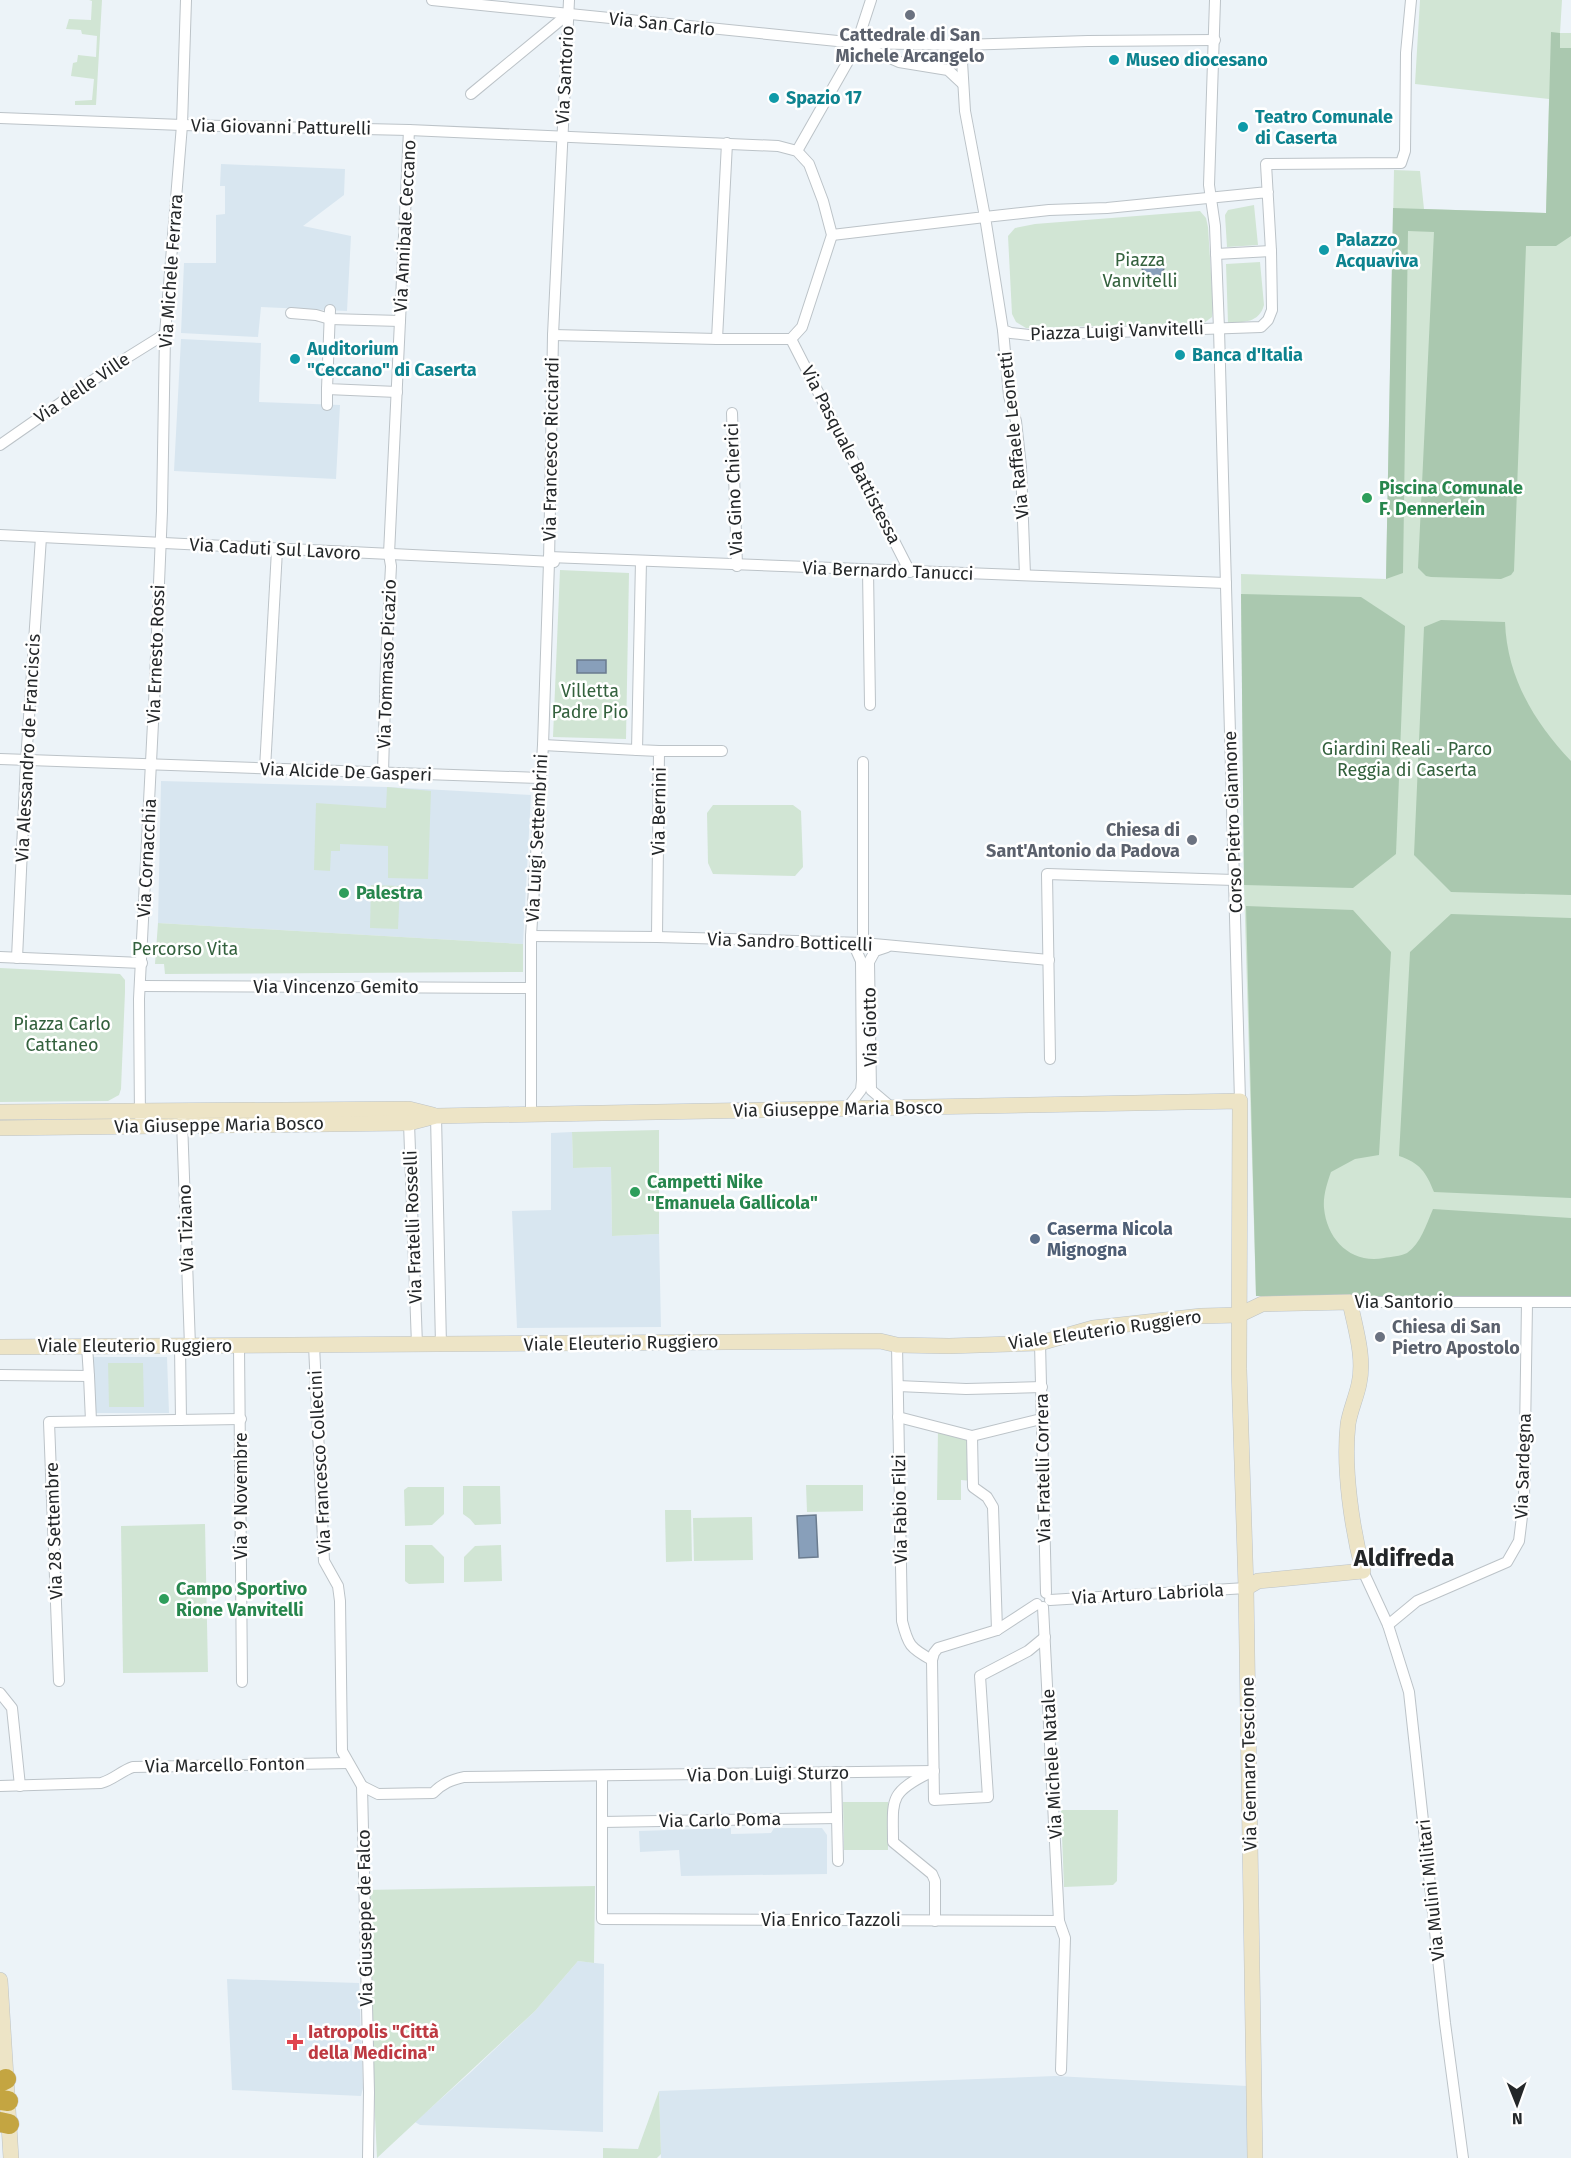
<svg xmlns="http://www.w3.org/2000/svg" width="1571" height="2158" viewBox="0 0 1571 2158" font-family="'Fira Sans',sans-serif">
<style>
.built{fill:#d8e6f0}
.green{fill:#d1e5d4}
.forest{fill:#aac8af}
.water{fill:#889fba;stroke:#6a7b8e;stroke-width:1.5}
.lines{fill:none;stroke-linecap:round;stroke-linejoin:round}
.street-casing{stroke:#bcc3c8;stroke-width:12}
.secondary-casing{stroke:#bcc3c8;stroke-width:16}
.highway-casing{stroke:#cfcfd0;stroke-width:21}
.street{stroke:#fff;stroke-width:10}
.secondary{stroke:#ede4c6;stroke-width:15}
.highway{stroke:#c4a541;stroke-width:20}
.worship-dot{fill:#6b7280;stroke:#fff;stroke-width:2}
.culture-dot{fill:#0f9aa8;stroke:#fff;stroke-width:2}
.leisure-dot{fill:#2e9e5b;stroke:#fff;stroke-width:2}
.service-dot{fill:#5c6f8a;stroke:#fff;stroke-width:2}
.health-dot{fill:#e0444e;stroke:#fff;stroke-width:2}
.labels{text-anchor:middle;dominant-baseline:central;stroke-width:5;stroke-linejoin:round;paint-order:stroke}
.street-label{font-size:18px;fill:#242729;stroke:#fff}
.worship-label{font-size:18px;font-weight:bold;fill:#5b616d;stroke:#fff}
.culture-label{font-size:18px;font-weight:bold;fill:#0d838f;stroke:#fff;text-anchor:start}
.park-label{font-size:18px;fill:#33613d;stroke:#fff}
.leisure-label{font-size:18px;font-weight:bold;fill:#27864d;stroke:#fff;text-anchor:start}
.service-label{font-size:18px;font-weight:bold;fill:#4e5e75;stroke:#fff;text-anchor:start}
.health-label{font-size:18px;font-weight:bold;fill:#be3a42;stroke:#fff;text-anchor:start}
.district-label{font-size:24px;font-weight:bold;fill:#242729;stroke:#fff}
</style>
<rect width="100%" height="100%" fill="#ecf3f8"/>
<!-- built -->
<g class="built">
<path d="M221,164L345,169L344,195L303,226L351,236L347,311L261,307L258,337L181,333L184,263H216V215L225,214V186H220Z"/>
<path d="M181,339L261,343L259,402L340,405L336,479L174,471Z"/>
<path d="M161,781L387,787L531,795L523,944L158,923Z"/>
<path d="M572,1132L573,1168L611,1167L612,1236L659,1234L661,1327L517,1328L512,1211L551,1210V1133Z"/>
<path d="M88,1357H167L169,1413H91Z"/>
<path d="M731,1828V1834L771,1833L774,1828H822L827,1835V1874L681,1876L679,1850L640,1852L639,1831Z"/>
<path d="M578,1961L604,1964L603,2132L420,2125L415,2122L471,2072L535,2011Z"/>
<path d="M227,1979L359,1983L363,2088L361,2096L232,2090Z"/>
<path d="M1055,2076L1247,2086L1248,2158H661L659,2091Z"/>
</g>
<!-- green -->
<g class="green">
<path d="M89,0H102L96,105H75V101L92,100L94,79L71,76L73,63L77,62L78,55L96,57L97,36L82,34L81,30L66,29L69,19L91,20L92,1Z"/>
<path d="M1420,0H1562L1560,33H1571V1297L1256,1296L1244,885L1241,574L1386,579L1394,170L1420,171L1424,209L1546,213L1549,99L1415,84Z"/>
<path d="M1254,205L1258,245L1227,247L1225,215L1228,210Z"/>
<path d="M1200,211L1206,218L1208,227L1213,305L1212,317L1204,323L1026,328L1016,322L1012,314L1008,236L1015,228L1035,224Z"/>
<path d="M1260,262L1264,305C1259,323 1244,322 1228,323L1226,264Z"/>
<path d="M560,570L629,573L626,739L553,737Z"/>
<path d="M387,787L431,791L428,879L388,878V846L340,844V851H331L330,871L314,870L316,803L386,808Z"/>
<path d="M713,805H793L801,811L803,867L795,876L713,874L708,863L707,813Z"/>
<path d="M371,885L400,886L398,929L370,928Z"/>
<path d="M158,923L523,944V972L165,974L164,964H155Z"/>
<path d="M0,968L120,974L125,980V992L121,1089L119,1095L108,1101L0,1102Z"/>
<path d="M659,1130V1234L612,1236L611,1167L573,1168L572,1132Z"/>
<path d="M108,1363H143L144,1407H109Z"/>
<path d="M938,1427L972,1436V1481L961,1480V1500H937Z"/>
<path d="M806,1485H863V1511L807,1512Z"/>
<path d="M500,1486L501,1524L475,1525L470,1519L463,1514V1486Z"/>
<path d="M408,1487H444V1514L432,1525L405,1526L404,1490Z"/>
<path d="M665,1510H691L692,1561L666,1562Z"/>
<path d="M752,1517L753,1560L694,1561L693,1518Z"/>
<path d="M205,1524L208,1672L123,1673L121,1526Z"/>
<path d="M405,1545H432L444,1557V1583L409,1584L405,1581Z"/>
<path d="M501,1545L502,1581L464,1582V1557L475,1546Z"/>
<path d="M843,1802H888V1850H844Z"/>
<path d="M1061,1810H1118L1117,1881L1113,1885L1064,1887Z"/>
<path d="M595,1886L594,1963L578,1961L535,2011L377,2158L364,1890Z"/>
<path d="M659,2091L661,2154L657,2158H603V2148L638,2149Z"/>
</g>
<!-- forest -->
<g class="forest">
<path d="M1551,32L1560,33V48H1571V236L1556,246H1526L1514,571L1511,575L1501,579L1431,577L1426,576L1418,568L1434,232L1408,231L1403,573L1386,579L1393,208L1546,213Z"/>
<path d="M1241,594L1361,597L1405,626L1396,854L1353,888L1244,885Z"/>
<path d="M1441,620L1505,622C1507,677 1534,722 1571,761V895L1451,892L1414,855L1424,627Z"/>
<path d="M1246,906L1353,910L1391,952L1379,1155L1355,1159L1331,1172C1327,1183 1323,1196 1324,1208C1327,1240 1351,1264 1384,1258C1390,1257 1401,1256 1407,1253C1421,1243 1426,1225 1433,1209L1571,1218V1297L1256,1296Z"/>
<path d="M1451,914L1571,918V1198L1434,1192C1426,1172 1420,1163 1399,1156L1410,952Z"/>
</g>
<!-- water -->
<g class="water">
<circle cx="1153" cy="267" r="11"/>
<rect x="577" y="660" width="29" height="13"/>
<path d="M816,1515L818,1557L799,1558L797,1516Z"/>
</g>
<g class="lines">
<!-- street casing -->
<g class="street-casing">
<g id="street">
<path d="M432,0L857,43L961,45L1088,41L1215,40"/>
<path d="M1215,0L1209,185L1215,226L1219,329L1240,1101"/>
<path d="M860,45L899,62L948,70L963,84"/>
<path d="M471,94L568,14"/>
<path d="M0,118L182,125L409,130L778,146L797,151L809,164L823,201L832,235L802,327L791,339H717L553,335"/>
<path d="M797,151L855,49L871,0"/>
<path d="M1268,192L1107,208L1049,210L985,217L1003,330L1011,333L1029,335L1261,327L1268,320L1272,310L1271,251L1266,164L1401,163L1405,151L1406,53L1411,0"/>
<path d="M832,235L985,217L965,111L961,45"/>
<path d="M1216,254L1271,251"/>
<path d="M330,310L327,389L397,392"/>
<path d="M291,313L316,315L330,319L400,321"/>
<path d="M1003,330L1009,396L1016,421L1021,467L1025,575"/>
<path d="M717,339L727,143"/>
<path d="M791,339L910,572"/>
<path d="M327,405V389"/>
<path d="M732,413L737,566"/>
<path d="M0,445L112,367L165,334"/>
<path d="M0,535L554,562"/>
<path d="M549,557L1226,583"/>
<path d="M641,561L637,750L659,751L657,937"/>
<path d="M868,570L870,705"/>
<path d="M543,745L637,750"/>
<path d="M659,751H722"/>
<path d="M0,759L540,778"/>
<path d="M863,762V943"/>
<path d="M265,769L277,550"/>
<path d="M383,773L386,662L391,566L389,554L409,130"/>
<path d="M531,936L657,937L863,943L1049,960"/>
<path d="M887,947L875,951L869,962L871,1090L891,1107"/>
<path d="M0,957L142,963"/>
<path d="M17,958L26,762L41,537"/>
<path d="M142,986L531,988"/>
<path d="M1050,1059L1047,874L1234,880"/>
<path d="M846,1110L861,1090L862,1080L861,961L853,943"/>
<path d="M531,1114V936L543,745L549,562L553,335L569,0"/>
<path d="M436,1116L441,1345"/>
<path d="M140,1117L139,999L154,703L162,511L165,334L182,125L186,0"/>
<path d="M182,1121L190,1346"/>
<path d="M409,1123L417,1345"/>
<path d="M1350,1302H1571"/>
<path d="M1040,1343L1046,1593"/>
<path d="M314,1345L324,1561L338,1586L340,1601L342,1751L362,1786L369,2092L368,2158"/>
<path d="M897,1345L902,1621C908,1645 910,1648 932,1660"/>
<path d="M180,1346L181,1420"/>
<path d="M239,1346L242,1682"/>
<path d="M0,1375L89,1376L87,1346"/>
<path d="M89,1376L91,1421"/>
<path d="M898,1386L966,1389L1042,1387"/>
<path d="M898,1417L972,1436L1041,1419"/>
<path d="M972,1436L973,1487L987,1497L993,1507L997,1630"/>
<path d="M1363,1571L1388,1625L1409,1692L1445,2023L1463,2158"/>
<path d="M1050,1600L1246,1588"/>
<path d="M1037,1604L997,1630L938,1648L934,1653L932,1660L934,1800L988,1797L980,1676L1028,1651L1045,1637"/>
<path d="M1043,1607L1059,1921L1065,1938L1061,2070"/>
<path d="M1388,1625L1417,1601L1507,1562L1519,1541L1524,1500L1527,1303"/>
<path d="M59,1681L49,1422L241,1419"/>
<path d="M0,1693L12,1708L20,1786"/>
<path d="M836,1772L838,1861"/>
<path d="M929,1773C888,1793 893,1800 893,1842L932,1874L935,1881V1921"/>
<path d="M602,1777V1919L1059,1921"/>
<path d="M0,1786L101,1783C113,1780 121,1771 133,1767L348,1763"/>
<path d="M362,1786L378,1794L433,1793C443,1783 451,1780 464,1777L934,1771"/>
<path d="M602,1822L837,1818"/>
</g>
</g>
<!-- secondary casing -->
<g class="secondary-casing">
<g id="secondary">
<path d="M0,1112L409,1109L433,1115"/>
<path d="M0,1128L409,1123L436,1116L1240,1101L1239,1369L1246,1588L1255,2158"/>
<path d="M0,1347L880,1341L897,1345L949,1346L1040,1343L1093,1328L1201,1316L1239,1315L1262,1304L1350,1302C1355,1328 1365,1357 1359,1384C1356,1398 1350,1411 1348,1424C1343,1469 1352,1528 1363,1571L1258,1581L1246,1588"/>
<path d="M0,1980L11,2158"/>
</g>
</g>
<!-- highway casing -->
<g class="highway-casing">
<g id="highway">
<path d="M0,2082L6,2079"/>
<path d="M0,2100L8,2101"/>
<path d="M0,2122L9,2124"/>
</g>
</g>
<!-- street -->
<use href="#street" class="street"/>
<!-- secondary -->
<use href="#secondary" class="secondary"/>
<!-- highway -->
<use href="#highway" class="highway"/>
</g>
<!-- markers -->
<g class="worship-dot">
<circle cx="910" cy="15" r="6"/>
<circle cx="1192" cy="840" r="6"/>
<circle cx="1380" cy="1337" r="6"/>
</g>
<g class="culture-dot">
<circle cx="1114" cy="60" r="6"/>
<circle cx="774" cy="98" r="6"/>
<circle cx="1243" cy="127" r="6"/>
<circle cx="1324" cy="250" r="6"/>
<circle cx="1180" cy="355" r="6"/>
<circle cx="295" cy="359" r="6"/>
</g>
<g class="leisure-dot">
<circle cx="1367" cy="498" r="6"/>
<circle cx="344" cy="893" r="6"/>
<circle cx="635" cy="1192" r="6"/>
<circle cx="164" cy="1599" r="6"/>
</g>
<circle class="service-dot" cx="1035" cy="1239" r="6"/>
<path class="health-dot" d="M292 2033h6v6h6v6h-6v6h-6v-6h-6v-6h6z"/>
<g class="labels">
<!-- street labels -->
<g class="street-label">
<text transform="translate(662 24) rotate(6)">Via San Carlo</text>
<text transform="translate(565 75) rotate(-87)">Via Santorio</text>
<text transform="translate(281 127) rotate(1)">Via Giovanni Patturelli</text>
<text transform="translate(405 226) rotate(-87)">Via Annibale Ceccano</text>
<text transform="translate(171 271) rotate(-86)">Via Michele Ferrara</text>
<text transform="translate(1117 331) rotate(-2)">Piazza Luigi Vanvitelli</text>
<text transform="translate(82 388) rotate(-34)">Via delle Ville</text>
<text transform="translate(1014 435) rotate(-96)">Via Raffaele Leonetti</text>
<text transform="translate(551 449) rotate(-89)">Via Francesco Ricciardi</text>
<text transform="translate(851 455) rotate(63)">Via Pasquale Battistessa</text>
<text transform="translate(734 489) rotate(-92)">Via Gino Chierici</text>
<text transform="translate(275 549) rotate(3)">Via Caduti Sul Lavoro</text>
<text transform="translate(888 571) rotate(2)">Via Bernardo Tanucci</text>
<text transform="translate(156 654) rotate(-88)">Via Ernesto Rossi</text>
<text transform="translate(387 664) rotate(-88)">Via Tommaso Picazio</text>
<text transform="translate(28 748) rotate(-87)">Via Alessandro de Franciscis</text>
<text transform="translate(346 772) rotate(2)">Via Alcide De Gasperi</text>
<text transform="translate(659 811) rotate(-89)">Via Bernini</text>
<text transform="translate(1233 822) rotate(-92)">Corso Pietro Giannone</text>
<text transform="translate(537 838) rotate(-87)">Via Luigi Settembrini</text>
<text transform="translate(147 858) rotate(-87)">Via Cornacchia</text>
<text transform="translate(790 942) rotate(2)">Via Sandro Botticelli</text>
<text x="336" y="987">Via Vincenzo Gemito</text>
<text transform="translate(870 1027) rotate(-91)">Via Giotto</text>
<text transform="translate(838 1109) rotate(-1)">Via Giuseppe Maria Bosco</text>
<text transform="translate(219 1125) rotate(-1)">Via Giuseppe Maria Bosco</text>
<text transform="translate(413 1227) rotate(-92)">Via Fratelli Rosselli</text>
<text transform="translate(186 1228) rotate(-92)">Via Tiziano</text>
<text x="1404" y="1302">Via Santorio</text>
<text transform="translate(1105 1330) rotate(-8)">Viale Eleuterio Ruggiero</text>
<text transform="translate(621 1343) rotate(-1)">Viale Eleuterio Ruggiero</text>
<text x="135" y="1346">Viale Eleuterio Ruggiero</text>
<text transform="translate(320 1462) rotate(-93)">Via Francesco Collecini</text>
<text transform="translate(1523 1466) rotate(-88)">Via Sardegna</text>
<text transform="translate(1043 1468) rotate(-91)">Via Fratelli Correra</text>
<text transform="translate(241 1496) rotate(-90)">Via 9 Novembre</text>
<text transform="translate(900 1509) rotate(-91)">Via Fabio Filzi</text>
<text transform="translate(54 1531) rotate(-92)">Via 28 Settembre</text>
<text transform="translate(1148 1594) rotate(-3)">Via Arturo Labriola</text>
<text transform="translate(1052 1764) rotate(-93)">Via Michele Natale</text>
<text transform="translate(1249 1764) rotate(-91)">Via Gennaro Tescione</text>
<text transform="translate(225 1765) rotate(-1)">Via Marcello Fonton</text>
<text transform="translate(768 1774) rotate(-1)">Via Don Luigi Sturzo</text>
<text transform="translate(720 1820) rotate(-1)">Via Carlo Poma</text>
<text transform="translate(1431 1890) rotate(-96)">Via Mulini Militari</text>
<text transform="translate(365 1918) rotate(-91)">Via Giuseppe de Falco</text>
<text x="831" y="1920">Via Enrico Tazzoli</text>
</g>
<!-- worship labels -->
<g class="worship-label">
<text x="910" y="35">Cattedrale di San<tspan x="910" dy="21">Michele Arcangelo</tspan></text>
<text x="1180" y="830" text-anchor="end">Chiesa di<tspan x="1180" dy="21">Sant'Antonio da Padova</tspan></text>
<text x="1392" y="1327" text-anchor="start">Chiesa di San<tspan x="1392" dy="21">Pietro Apostolo</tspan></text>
</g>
<!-- culture labels -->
<g class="culture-label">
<text x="1126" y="60">Museo diocesano</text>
<text x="786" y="98">Spazio 17</text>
<text x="1255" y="117">Teatro Comunale<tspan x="1255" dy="21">di Caserta</tspan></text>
<text x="1336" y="240">Palazzo<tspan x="1336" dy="21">Acquaviva</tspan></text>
<text x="307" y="349">Auditorium<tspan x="307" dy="21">"Ceccano" di Caserta</tspan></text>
<text x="1192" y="355">Banca d'Italia</text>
</g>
<!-- park labels -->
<g class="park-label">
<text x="1140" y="260">Piazza<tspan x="1140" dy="21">Vanvitelli</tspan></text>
<text x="590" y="691">Villetta<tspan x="590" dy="21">Padre Pio</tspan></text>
<text x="1407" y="749">Giardini Reali - Parco<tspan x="1407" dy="21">Reggia di Caserta</tspan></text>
<text x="185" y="949">Percorso Vita</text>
<text x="62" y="1024">Piazza Carlo<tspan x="62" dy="21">Cattaneo</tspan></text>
</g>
<!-- leisure labels -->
<g class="leisure-label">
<text x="1379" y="488">Piscina Comunale<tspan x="1379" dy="21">F. Dennerlein</tspan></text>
<text x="356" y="893">Palestra</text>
<text x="647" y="1182">Campetti Nike<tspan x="647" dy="21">"Emanuela Gallicola"</tspan></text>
<text x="176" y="1589">Campo Sportivo<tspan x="176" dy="21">Rione Vanvitelli</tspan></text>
</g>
<!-- service labels -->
<g class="service-label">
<text x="1047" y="1229">Caserma Nicola<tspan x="1047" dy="21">Mignogna</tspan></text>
</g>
<!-- health labels -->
<g class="health-label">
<text x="308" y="2032">Iatropolis "Città<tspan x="308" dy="21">della Medicina"</tspan></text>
</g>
<!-- district labels -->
<g class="district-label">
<text x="1404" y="1558">Aldifreda</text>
</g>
</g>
<!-- north arrow -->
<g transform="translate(1517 2104) rotate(179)" stroke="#ffffff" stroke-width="4.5" paint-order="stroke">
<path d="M0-4.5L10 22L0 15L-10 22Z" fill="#242729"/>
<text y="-9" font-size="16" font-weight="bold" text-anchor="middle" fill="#242729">N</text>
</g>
</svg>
